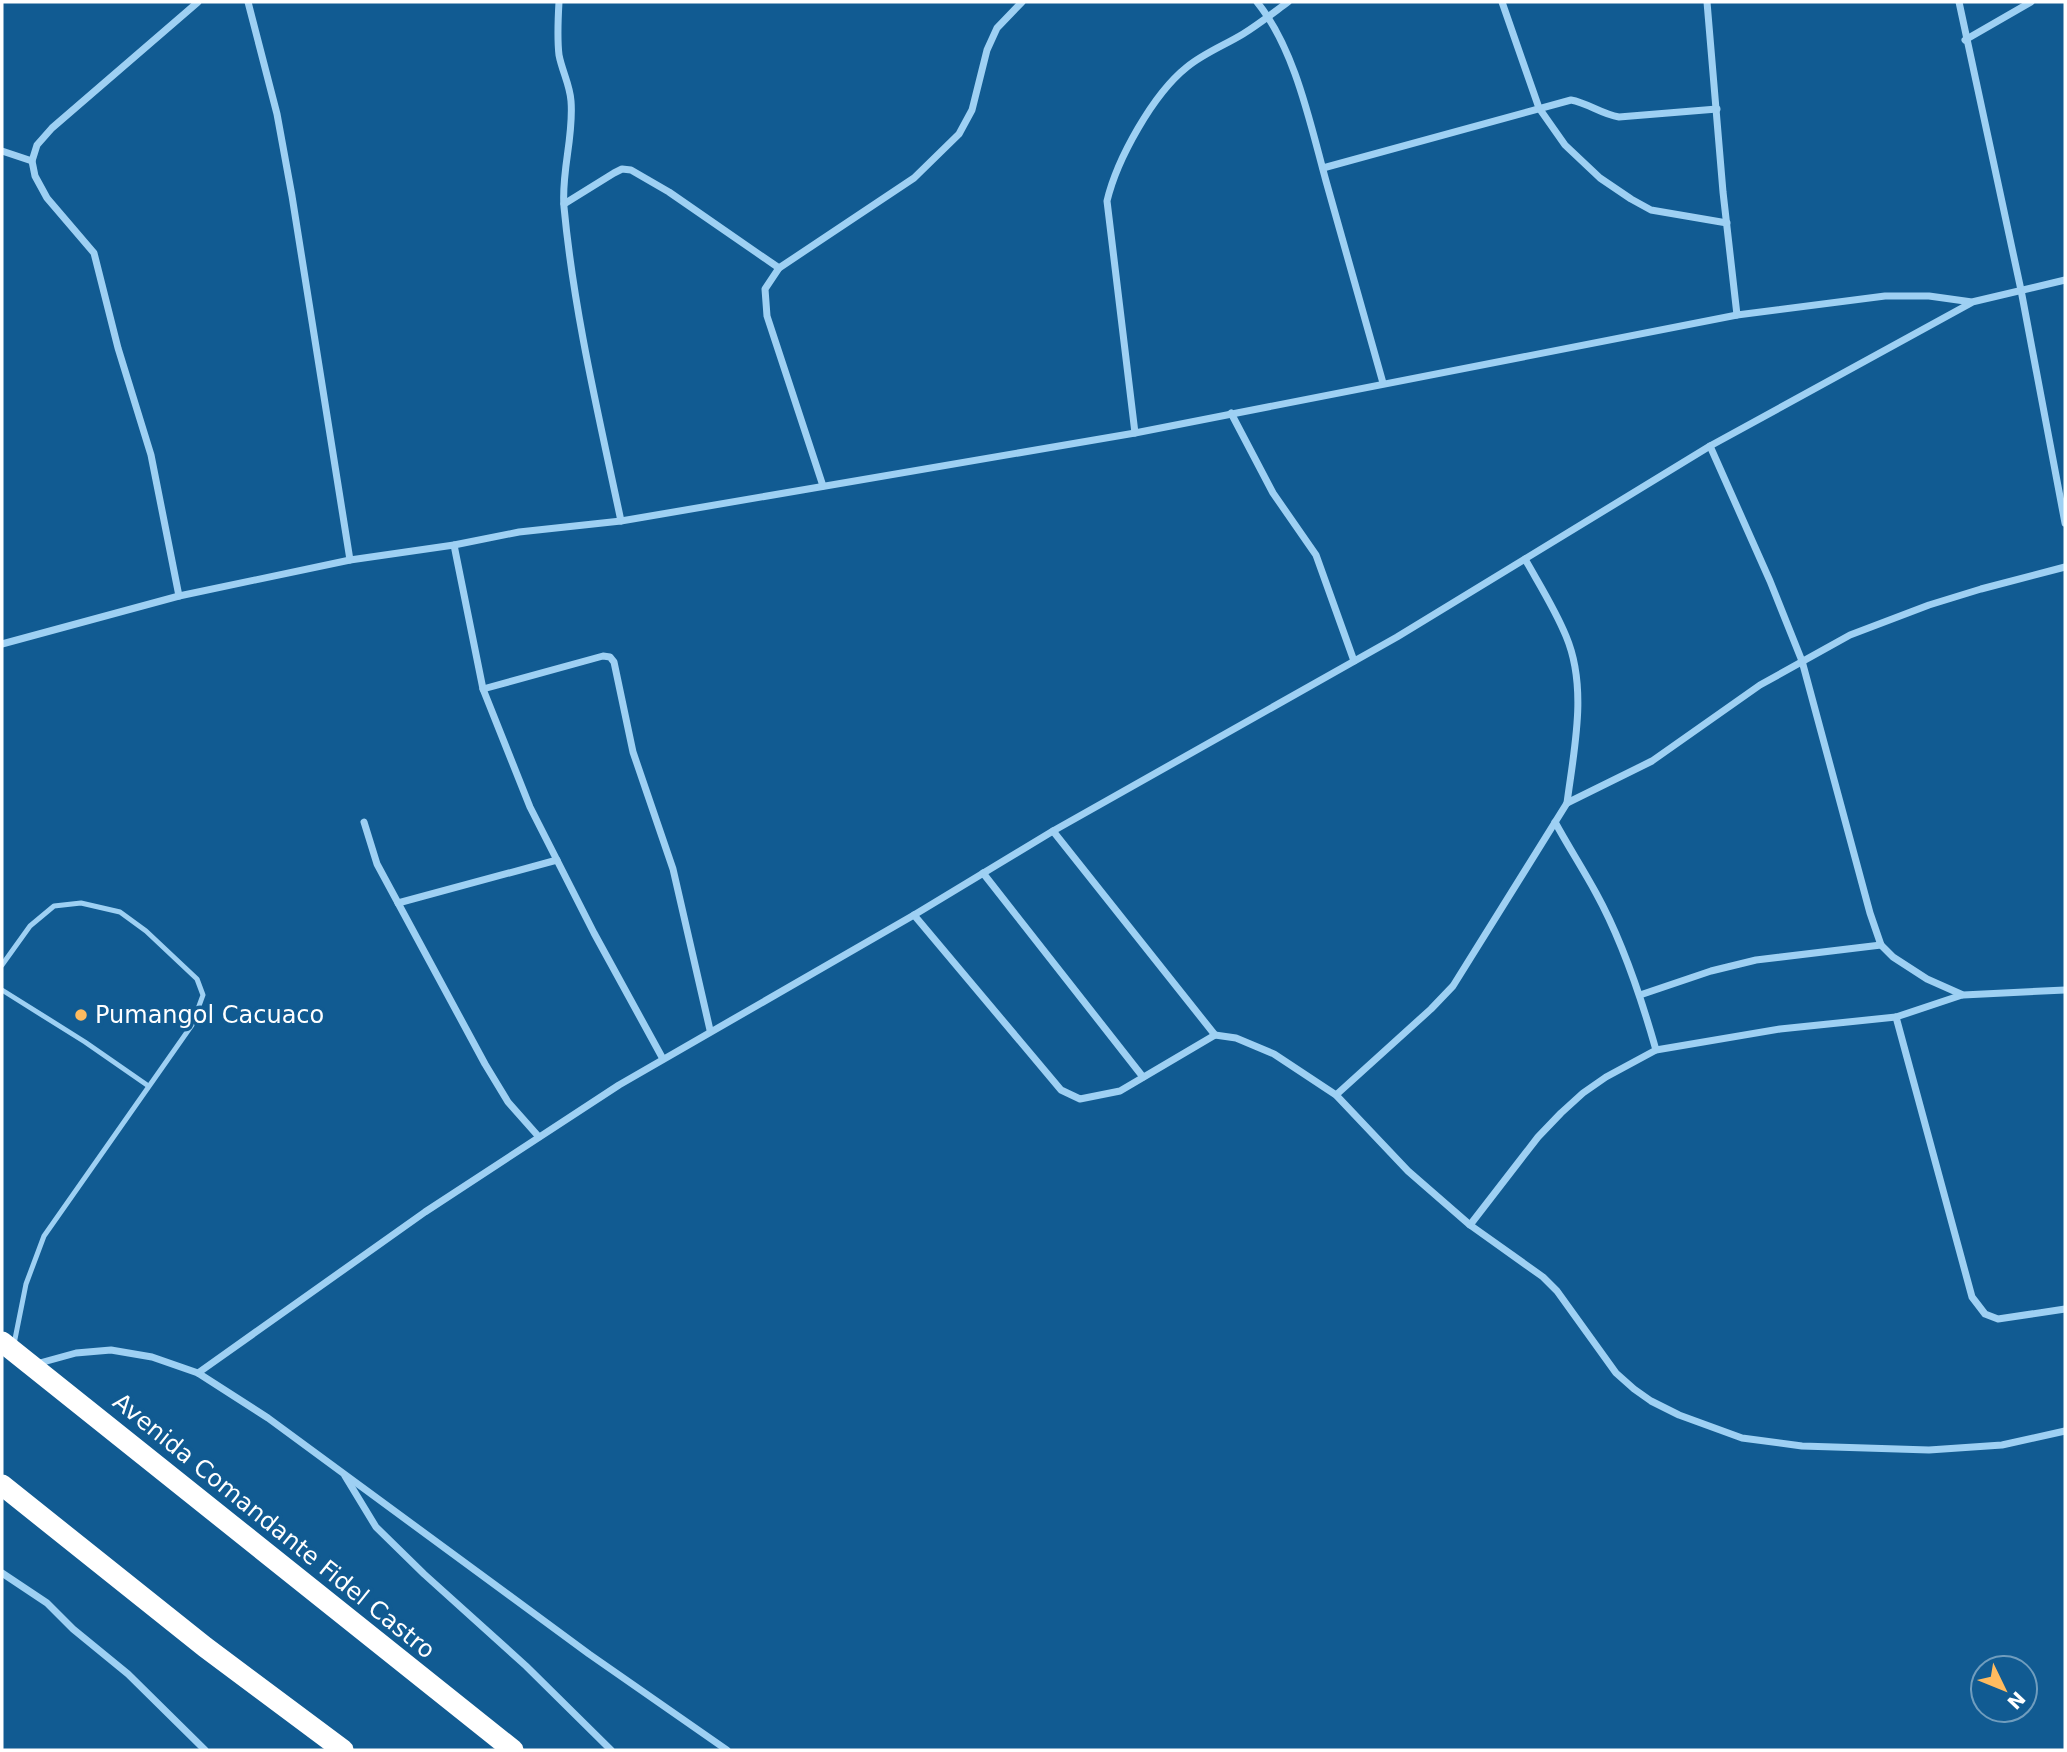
<svg xmlns="http://www.w3.org/2000/svg" width="2067" height="1752" viewBox="0 0 2067 1752" font-family="'DejaVu Sans',sans-serif">
<style>
.lines{fill:none;stroke-linecap:round;stroke-linejoin:round}
.lane{stroke:#9ed0f3;stroke-width:5}
.street{stroke:#9ed0f3;stroke-width:7}
.highway{stroke:#fff;stroke-width:21}
.poi-dot{fill:#ffbb5f;stroke:#115b92;stroke-width:2.5}
.labels{text-anchor:middle;dominant-baseline:central;stroke-width:7;stroke-linejoin:round;paint-order:stroke}
.poi-label{font-size:24px;fill:#fff;stroke:#115b92;text-anchor:start}
.street-label{font-size:24px;fill:#fff;stroke:#115b92}
</style>
<rect width="100%" height="100%" fill="#115b92"/>
<g class="lines">
<!-- lane -->
<g class="lane">
<path d="M2,965L30,926L54,906L81,903L120,912L146,931L197,979L203,995L192,1025L44,1236L26,1284L14,1344"/>
<path d="M2,990L85,1042L147,1085"/>
</g>
<!-- street -->
<g class="street">
<path d="M248,2L277,114L292,196L350,560"/>
<path d="M559,2C558,19 557,38 559,55C562,71 570,85 571,101C574,137 561,171 564,207C574,313 599,417 621,521"/>
<path d="M1257,2C1295,49 1310,123 1326,181C1345,248 1364,316 1383,383"/>
<path d="M1502,2L1539,108L1565,145L1600,178L1631,199L1651,210L1727,223"/>
<path d="M1707,2L1723,192L1737,315"/>
<path d="M1959,2L2021,290L2065,523"/>
<path d="M1965,40L2031,2"/>
<path d="M2,151L32,161"/>
<path d="M1323,168L1571,100C1588,103 1601,114 1619,117L1717,109"/>
<path d="M564,204L614,173L622,169L631,170L669,192L779,268"/>
<path d="M1231,413L1273,493L1316,555L1354,661"/>
<path d="M1135,433L1107,201C1117,159 1153,94 1187,67C1204,53 1225,45 1243,34C1259,24 1273,13 1288,2"/>
<path d="M1710,446L1770,581L1802,661L1870,913L1881,945L1893,957L1927,979L1963,995L2065,990"/>
<path d="M823,486L767,316L765,289L779,268L914,178L959,134L972,110L987,50L997,28L1022,2"/>
<path d="M454,545L483,689L530,807L594,933L663,1059"/>
<path d="M1525,559C1539,584 1555,609 1566,636C1588,688 1574,749 1567,803"/>
<path d="M179,596L151,455L118,348L94,253L47,198L35,176L32,161L37,145L52,128L198,2"/>
<path d="M2,644L179,596L350,560L454,545L519,532L621,521L1135,433L1737,315L1885,296H1929L1972,302L2065,280"/>
<path d="M483,689L603,656L610,657L614,662L633,752L673,869L710,1030"/>
<path d="M364,822L377,864L485,1064L508,1102L539,1137"/>
<path d="M1555,822C1568,846 1583,869 1596,893C1623,942 1641,997 1656,1050"/>
<path d="M1053,831L1215,1035"/>
<path d="M983,873L1143,1077"/>
<path d="M398,903L557,860"/>
<path d="M914,915L1061,1090L1080,1099L1120,1091L1215,1035L1236,1038L1274,1054L1336,1095L1408,1171L1470,1225L1543,1277L1557,1291L1616,1373L1634,1389L1651,1401L1679,1415L1742,1438L1802,1446L1929,1450L2002,1445L2065,1431"/>
<path d="M1640,995L1711,971L1756,960L1881,945"/>
<path d="M1896,1017L1972,1297L1985,1314L1998,1319L2065,1309"/>
<path d="M1336,1095L1431,1009L1453,986L1567,803L1652,761L1760,685L1850,635L1929,605L1981,589L2065,567"/>
<path d="M1470,1225L1538,1137L1561,1113L1583,1093L1606,1077L1656,1050L1780,1029L1896,1017L1962,995"/>
<path d="M36,1364L76,1353L111,1350L152,1357L198,1373L268,1418L589,1654L727,1750"/>
<path d="M198,1373L425,1212L619,1085L914,915L1053,831L1397,637L1710,446L1971,303"/>
<path d="M345,1476L376,1527L424,1574L526,1666L611,1750"/>
<path d="M2,1573L47,1603L73,1629L128,1674L205,1750"/>
</g>
<!-- highway -->
<g class="highway">
<path d="M2,1342L513,1750"/>
<path d="M2,1485L205,1647L343,1750"/>
</g>
</g>
<!-- markers -->
<circle class="poi-dot" cx="81" cy="1015" r="7"/>
<g class="labels">
<!-- poi labels -->
<g class="poi-label">
<text x="95" y="1015">Pumangol Cacuaco</text>
</g>
<!-- street labels -->
<g class="street-label">
<text transform="translate(274 1526) rotate(39)">Avenida Comandante Fidel Castro</text>
</g>
</g>
<!-- border -->
<rect width="2067" height="1752" fill="none" stroke="#ffffff" stroke-width="7"/>
<!-- north arrow -->
<g transform="translate(2004 1689) rotate(133)"><circle r="33" fill="#115b92" stroke="#709dbe" stroke-width="2"/>
<path d="M0-5L12 26L0 18L-12 26Z" fill="#ffbb5f"/>
<text y="-10" font-size="19" font-weight="bold" text-anchor="middle" fill="#ffffff">N</text>
</g>
</svg>
